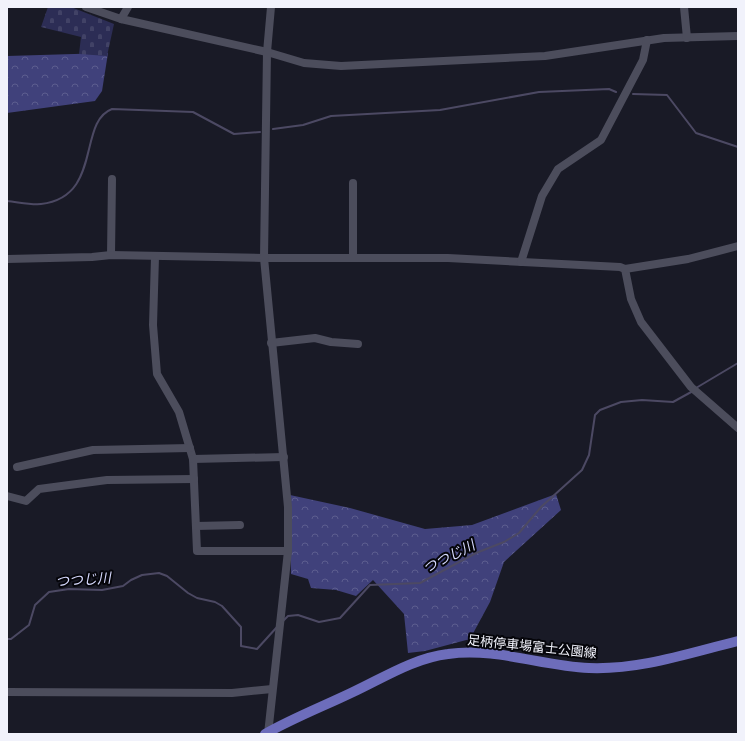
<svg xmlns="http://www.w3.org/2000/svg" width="745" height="741" viewBox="0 0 745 741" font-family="'Sofia Sans Condensed','Noto Sans JP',sans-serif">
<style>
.forest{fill:url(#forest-crowns)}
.cemetery{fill:url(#cemetery-stones)}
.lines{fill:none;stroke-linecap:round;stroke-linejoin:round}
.stream{stroke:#4c4963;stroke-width:2}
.minor{stroke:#4c4d5c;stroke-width:8}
.major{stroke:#6d6dbb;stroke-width:10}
.labels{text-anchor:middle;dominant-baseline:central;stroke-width:4;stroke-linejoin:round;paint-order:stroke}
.street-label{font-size:13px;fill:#f1f2fb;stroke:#05050a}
.water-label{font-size:14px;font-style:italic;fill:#d7daff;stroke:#05050a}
</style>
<defs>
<pattern id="forest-crowns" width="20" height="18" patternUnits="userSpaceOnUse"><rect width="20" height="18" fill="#40417b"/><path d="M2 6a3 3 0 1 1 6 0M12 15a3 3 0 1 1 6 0" fill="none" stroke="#5c5d8f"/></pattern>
<pattern id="cemetery-stones" width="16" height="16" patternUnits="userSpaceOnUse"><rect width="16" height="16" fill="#2c2d55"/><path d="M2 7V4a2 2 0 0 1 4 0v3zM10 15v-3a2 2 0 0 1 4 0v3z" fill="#414266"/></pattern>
</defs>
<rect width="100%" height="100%" fill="#191a26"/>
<!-- forest -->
<g class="forest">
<path d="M108,53L102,91L95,101L7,113V56Z"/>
<path d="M556,494L561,510L504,562L490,602L470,639L425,651L408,653L404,614L373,580L356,596L336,590L311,588L308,579L291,574L290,495L350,508L425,529L472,525Z"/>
</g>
<!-- cemetery -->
<path class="cemetery" d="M48,7H71L114,24L107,56L79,54L81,37L41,27Z"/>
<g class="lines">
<!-- stream -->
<g class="stream">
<path d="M633,94L667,95L696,133L738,147"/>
<path d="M273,129L303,125L331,116L440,110L539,92L609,89L616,92"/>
<path d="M7,201C18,202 30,205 41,204C103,197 77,122 112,109L193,112L234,134L260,132"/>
<path d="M696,388L738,363"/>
<path d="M283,621L288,616L298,615L319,622L340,618L370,585L420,583L476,553L504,542L519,533L541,507L582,470L589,455L595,415L600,410L621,402L642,400L673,402L693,391"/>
<path d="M7,639H11L29,625L35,605L49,592L69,589L102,590L123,586L131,580L142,575L159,573L167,576L188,593L197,598L215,602L222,606L241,627V646L257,649L277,627"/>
</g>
<!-- minor -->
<g class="minor">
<path d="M86,7L121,19L267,52L304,63L341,66L545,56L664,38L738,36"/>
<path d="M684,7L687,38"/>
<path d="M121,19L128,7"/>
<path d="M353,183V258"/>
<path d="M111,255L112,179"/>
<path d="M155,257L153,325L157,374L179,412L193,459L197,551H288"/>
<path d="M7,259L92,257L111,255L264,258H448L620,267L625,269L631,299L641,322L691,387L738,428"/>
<path d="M521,262L542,196L558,169L601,140L643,60L647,40"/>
<path d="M625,269L688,259L738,246"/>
<path d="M271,343L315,338L331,342L358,344"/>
<path d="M193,459L284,457"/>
<path d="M17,467L93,450L190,448"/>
<path d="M7,496L26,501L39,489L107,480L194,479"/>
<path d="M196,526L240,525"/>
<path d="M7,692L232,693L272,689"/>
<path d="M268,734L288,551V507L264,258L267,52L271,7"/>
</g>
<!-- major -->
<path class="major" d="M265,734C293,718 324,706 353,692C383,678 414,658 448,654C495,647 542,666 589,668C640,670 689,653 738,641"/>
</g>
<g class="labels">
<!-- street labels -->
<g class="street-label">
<text transform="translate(532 647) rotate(6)">足柄停車場富士公園線</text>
</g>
<!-- water labels -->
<g class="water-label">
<text transform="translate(449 557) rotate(-27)">つつじ川</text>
<text transform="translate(83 580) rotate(-4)">つつじ川</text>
</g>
</g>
<!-- border -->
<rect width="745" height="741" fill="none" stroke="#f1f2fb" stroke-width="16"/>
</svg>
